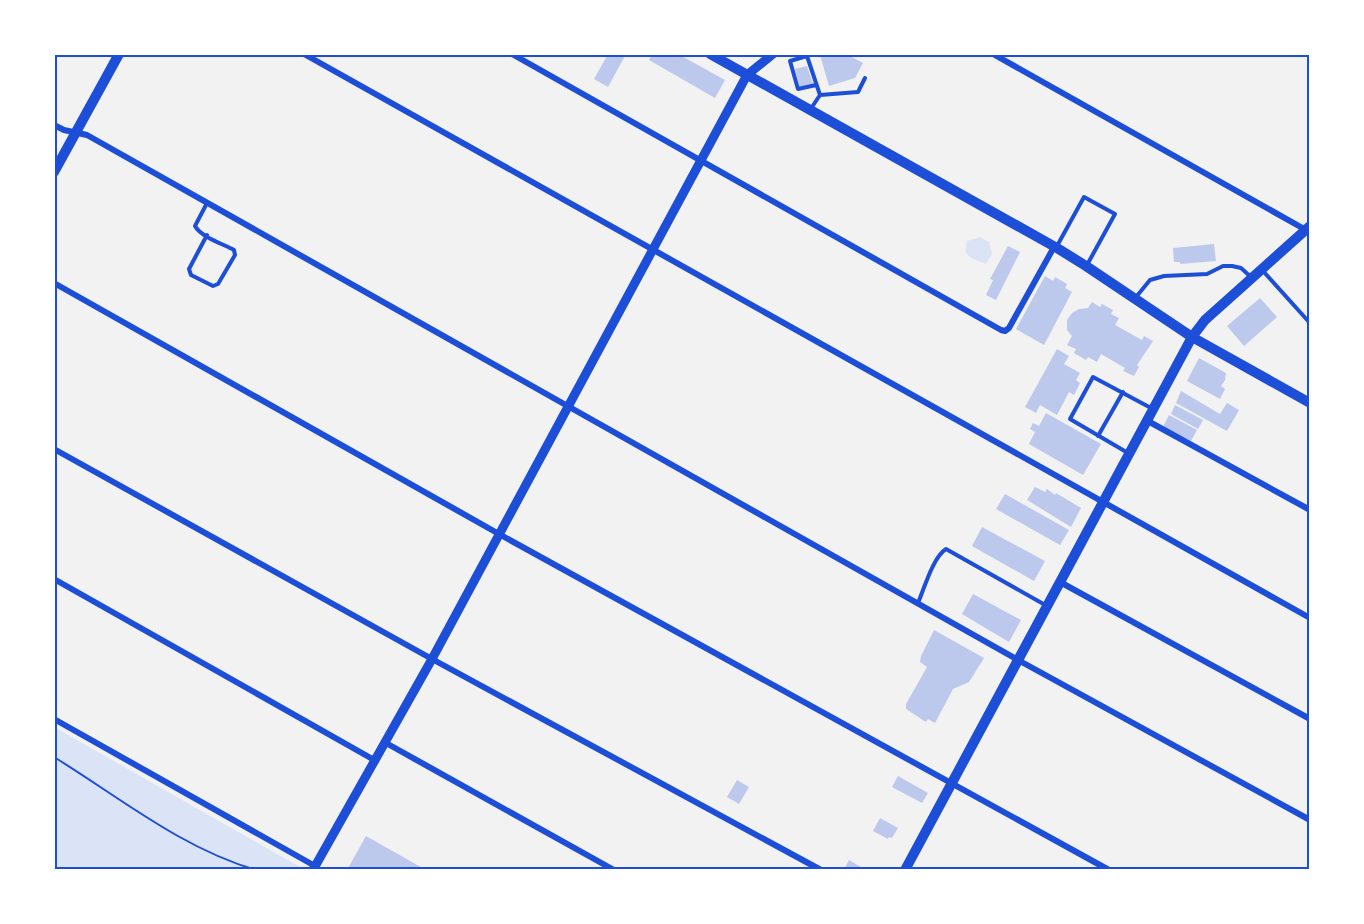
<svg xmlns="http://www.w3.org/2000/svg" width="1364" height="924" viewBox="0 0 1364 924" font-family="'Zilla Slab',serif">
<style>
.green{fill:#dbe4f7}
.building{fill:#bdc9ec}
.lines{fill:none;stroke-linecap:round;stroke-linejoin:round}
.path{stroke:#1d4ed8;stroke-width:2}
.service{stroke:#1d4ed8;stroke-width:4}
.minor{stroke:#1d4ed8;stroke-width:6}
.tertiary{stroke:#1d4ed8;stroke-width:9}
.secondary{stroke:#1d4ed8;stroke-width:10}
.neatline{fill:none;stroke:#1d4ed8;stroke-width:2}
</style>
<rect width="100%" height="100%" fill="#f2f2f2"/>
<!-- green -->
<g class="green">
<path d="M980,237L989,242L992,254L986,264L971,258L965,252L967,241Z"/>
<path d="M54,727L300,867L301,870H54Z"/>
</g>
<!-- building -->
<g class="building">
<path d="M608,54H626L608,87L594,79Z"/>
<path d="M652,54H678L725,80L715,98L649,60Z"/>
<path d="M846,54L863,63L855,78L829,86L820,55Z"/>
<path d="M807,66L813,84L800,88L795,69Z"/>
<path d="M1214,244L1216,261L1180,264V262H1174L1173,248Z"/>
<path d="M1008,246L1020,252L996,300L986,295L993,280L990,279Z"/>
<path d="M1045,276L1053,281L1055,277L1067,284L1065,288L1072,292L1044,345L1016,329Z"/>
<path d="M1260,298L1277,317L1244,346L1227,326Z"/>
<path d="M1092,302L1100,307L1102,304L1113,310L1111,314L1119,318L1115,325L1142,340L1144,336L1153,341L1137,365L1139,367L1134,376L1123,371L1125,368L1101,354L1097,362L1088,357L1086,360L1074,353L1076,349L1067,345L1072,336L1067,330V320L1072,313L1079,309L1088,308Z"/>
<path d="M1057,349L1069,356L1064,364L1080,373L1076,380L1080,383L1074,395L1069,392L1057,415L1040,405L1036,413L1025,407Z"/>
<path d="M1199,358L1226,373L1225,380L1221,386L1225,389L1220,399L1187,381Z"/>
<path d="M1181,391L1220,414L1227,403L1239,410L1227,431L1176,403Z"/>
<path d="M1175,405L1203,420L1198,429L1171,414Z"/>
<path d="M1046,413L1101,444L1083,475L1029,444L1035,432L1030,429L1033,423L1039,426Z"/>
<path d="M1169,415L1197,430L1191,441L1163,427Z"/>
<path d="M1035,487L1045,492L1047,489L1055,495L1056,493L1081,508L1071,527L1027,500Z"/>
<path d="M1005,494L1069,530L1060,545L996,509Z"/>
<path d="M982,527L1045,561L1034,581L972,546Z"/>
<path d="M973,594L1021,620L1009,642L962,614Z"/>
<path d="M934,630L984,658L969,682L953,689L935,723L928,719L926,722L906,709V704L927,667L920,662L921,656Z"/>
<path d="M898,776L928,793L922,803L892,787Z"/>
<path d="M737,780L749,787L739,804L727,797Z"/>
<path d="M880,818L898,828L892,838L889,837L888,839L873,831Z"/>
<path d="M366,836L426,870H347Z"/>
<path d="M849,860L866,870H844Z"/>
</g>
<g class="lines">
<!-- path -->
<path class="path" d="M54,757C119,797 181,848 256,870"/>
<!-- service -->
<g class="service">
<path d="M820,95L858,92L865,78"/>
<path d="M812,107L820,95L807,56L790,61L798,89L816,85"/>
<path d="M207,203L195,226C201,237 223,244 234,250L235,255L218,284L213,286L191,275L189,269L207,235"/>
<path d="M1057,246L1084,197L1115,214L1087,265"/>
<path d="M1263,271L1309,322"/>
<path d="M1136,297L1150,280L1164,276L1207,274L1223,266H1232L1241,268L1252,278"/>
<path d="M1098,436L1123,392"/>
<path d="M1128,453L1070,419L1093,377L1151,408"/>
<path d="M918,603C924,589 933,557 946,549L1047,606"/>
</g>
<!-- minor -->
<g class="minor">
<path d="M304,54L1310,618"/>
<path d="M512,54L1001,330L1005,331L1009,328L1054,247"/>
<path d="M993,54L1306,230"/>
<path d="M54,125L64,130L87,135L1018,660L1310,820"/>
<path d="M54,283L499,534L1109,870"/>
<path d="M1146,420L1310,510"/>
<path d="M54,449L432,659L821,870"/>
<path d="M54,579L376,761"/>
<path d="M1060,582L1310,719"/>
<path d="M54,719L315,866"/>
<path d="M386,743L614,870"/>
</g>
<!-- tertiary -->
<path class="tertiary" d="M313,870L432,659L747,75L773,54"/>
<!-- secondary -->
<g class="secondary">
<path d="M710,54L1057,248L1086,266L1192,337L1310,403"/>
<path d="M54,172L119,54"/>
<path d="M905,870L1192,337L1205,320L1310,226"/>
</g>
</g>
<!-- border -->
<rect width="1364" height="924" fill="none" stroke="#ffffff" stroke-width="111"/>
<rect x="56" y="56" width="1252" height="812" class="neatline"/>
</svg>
